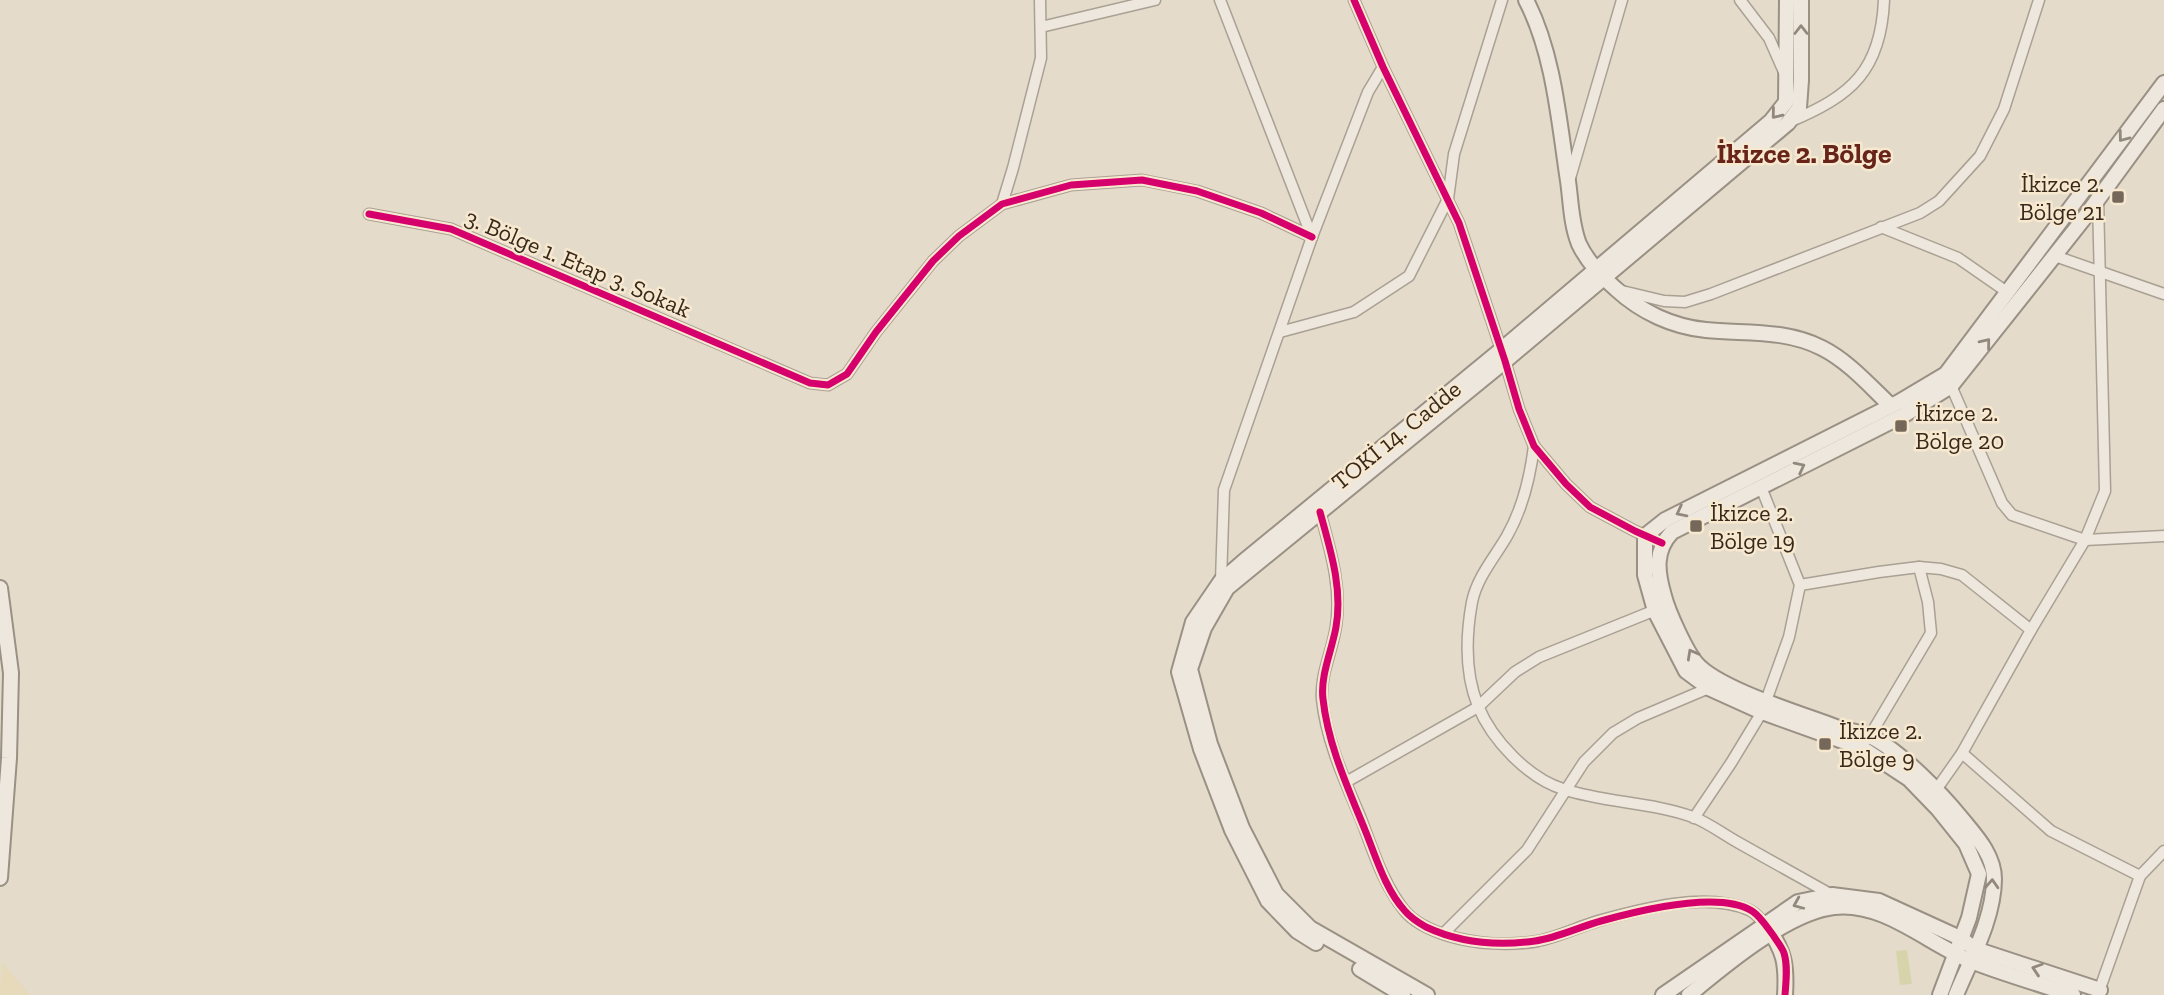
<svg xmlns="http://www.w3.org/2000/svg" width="2164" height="995" viewBox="0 0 2164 995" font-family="'Zilla Slab',serif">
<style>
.farmland{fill:#e6daba}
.green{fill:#d7d4ac}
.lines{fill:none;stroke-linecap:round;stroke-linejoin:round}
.street-casing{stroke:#aaa094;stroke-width:13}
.secondary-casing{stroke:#9a9084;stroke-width:18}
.street{stroke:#ede7dd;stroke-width:10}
.secondary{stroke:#ede7dd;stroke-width:14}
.cycleway-casing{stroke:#f7e9cf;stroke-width:11}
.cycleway{stroke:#d6006c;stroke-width:7}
.oneway{stroke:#93887c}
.poi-dot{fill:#756759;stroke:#f7e9cf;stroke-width:2.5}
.labels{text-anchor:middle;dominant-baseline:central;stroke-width:5;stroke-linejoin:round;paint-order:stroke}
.poi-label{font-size:24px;fill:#39281c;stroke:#f7e9cf;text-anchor:start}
.street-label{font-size:24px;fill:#39281c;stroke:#f7e9cf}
.quarter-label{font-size:28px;font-weight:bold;fill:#682419;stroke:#f7e9cf}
</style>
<rect width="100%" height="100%" fill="#e5dbca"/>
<!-- farmland -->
<path class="farmland" d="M2,962L30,995H0Z"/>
<!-- green -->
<path class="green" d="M1907,950L1912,984L1900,985L1896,951Z"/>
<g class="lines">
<!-- street casing -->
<g class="street-casing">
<g id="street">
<path d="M1220,0L1312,237"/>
<path d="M1354,0L1383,67L1459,223L1505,361L1519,409L1534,446L1566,484L1590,507L1635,531L1662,543"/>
<path d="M1740,0L1769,38L1784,72"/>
<path d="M1041,27L1155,0"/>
<path d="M1789,122C1852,96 1881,70 1884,0"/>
<path d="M1570,178L1622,0"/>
<path d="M1002,204L1013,168L1041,58L1040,0"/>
<path d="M369,214L451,229L810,383L828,385L847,374L876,332L933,261L959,236L1002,204L1071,185L1142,180L1197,191L1261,213L1312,237"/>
<path d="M1881,227L1958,258L2007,292"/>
<path d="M2055,256L2164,294"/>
<path d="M1622,291L1664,301L1685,302L1711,294L1920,213L1939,201L1980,156L2004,109L2039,0"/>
<path d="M1280,332L1354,312L1409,276L1448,199L1454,154L1502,0"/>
<path d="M1949,381L2002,503L2012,515L2085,540L2164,536"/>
<path d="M1534,446C1530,478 1523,508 1507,536C1495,557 1477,577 1472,602C1466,635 1465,674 1478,706C1492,740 1528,778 1563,789C1605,803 1652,802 1693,817C1709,823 1724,835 1739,843C1770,860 1801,878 1832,895"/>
<path d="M1320,512C1330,549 1342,587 1336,626C1333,649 1320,675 1322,699C1326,740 1345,781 1361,819C1373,850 1383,884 1404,910C1414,923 1433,931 1449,936C1476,944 1509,946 1538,941C1558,937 1578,927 1598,921C1641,909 1706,891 1749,910C1755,912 1760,919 1764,923"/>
<path d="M1221,581L1224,490L1312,237L1368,92L1383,67"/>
<path d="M1800,585L1879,572L1919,567L1941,569L1962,575L2031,630"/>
<path d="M1868,739L1931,633L1928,602L1919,567"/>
<path d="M1962,753L2051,831L2140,876"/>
<path d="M1346,782L1478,707L1515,672L1539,657L1658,609"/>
<path d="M1936,790L1962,753L2031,630L2085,540L2105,491L2098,200"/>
<path d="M1694,818L1731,763L1762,712L1789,637L1800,585L1761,487"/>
<path d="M1443,934L1527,850L1584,762L1613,733L1638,718L1709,688"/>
<path d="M2098,994L2140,876L2164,851"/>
</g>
</g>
<!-- secondary casing -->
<g class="secondary-casing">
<g id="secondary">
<path d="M1526,0C1554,54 1559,122 1568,181C1571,202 1571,224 1579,244C1587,261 1602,277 1616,289C1641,312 1673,327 1706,330C1745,334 1785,329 1822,348C1848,361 1870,386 1891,406"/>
<path d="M0,588L11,673L9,758L0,878"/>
<path d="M1766,925C1784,951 1787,963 1785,995"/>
<path d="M1316,943L1297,931L1268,901L1232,830L1201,749L1179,672L1193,622L1221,581L1243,562L1501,350L1771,121L1786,102L1787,0"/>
<path d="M1360,969L1403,995"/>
<path d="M1427,995L1310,928L1276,894L1242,828L1210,744L1190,669L1204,628L1227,588L1505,361L1788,123L1799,108L1801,80V0"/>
<path d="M1663,995L1798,902L1832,895L1879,901L1960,938L1975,949L2100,990"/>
<path d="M1689,995C1724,966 1788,912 1834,907C1884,901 1928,944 1971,961C2004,974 2039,984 2073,995"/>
<path d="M1940,995L1969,918L1979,874L1966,844L1938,809L1909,779L1862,748L1762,712L1709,688L1686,671L1655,611L1645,575V536L1665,520L1899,402L1946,374L2164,83"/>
<path d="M1956,995C1971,959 1994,918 1994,879C1994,855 1976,836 1962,819C1940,792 1902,753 1872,737C1861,732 1847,731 1836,727C1802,714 1718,689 1696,663C1686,651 1668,612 1664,596C1657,572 1654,551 1672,532L1904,415L1951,386L2082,221L2164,109"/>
</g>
</g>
<!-- street -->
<use href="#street" class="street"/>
<!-- secondary -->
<use href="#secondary" class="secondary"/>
<!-- cycleway casing -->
<g class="cycleway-casing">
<g id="cycleway">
<path d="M1354,0L1383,67L1459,223L1505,361L1519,409L1534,446L1566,484L1590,507L1635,531L1662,543"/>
<path d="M369,214L451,229L810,383L828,385L847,374L876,332L933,261L959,236L1002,204L1071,185L1142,180L1197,191L1261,213L1312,237"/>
<path d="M1320,512C1330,549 1343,588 1336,627C1332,650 1320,676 1323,699C1328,745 1348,788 1365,830C1376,857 1385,889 1405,911C1410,917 1419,923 1426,927C1460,943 1498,946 1535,941C1557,938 1579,927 1601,921C1637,911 1718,890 1752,911C1760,916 1767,927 1773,935C1776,940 1782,947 1784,953C1788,966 1786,981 1785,995"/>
</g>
</g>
<!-- cycleway -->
<use href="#cycleway" class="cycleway"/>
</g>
<!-- one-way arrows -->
<defs><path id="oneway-chevron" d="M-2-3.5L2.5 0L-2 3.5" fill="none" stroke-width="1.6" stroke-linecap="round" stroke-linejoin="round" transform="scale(1.75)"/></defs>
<g class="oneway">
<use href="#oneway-chevron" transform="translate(1801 30) rotate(-90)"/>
<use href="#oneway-chevron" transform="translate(1776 114) rotate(129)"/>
<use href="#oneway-chevron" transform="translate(2123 137) rotate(127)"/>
<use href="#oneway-chevron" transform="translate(1986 343) rotate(-51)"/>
<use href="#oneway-chevron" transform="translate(1800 467) rotate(-27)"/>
<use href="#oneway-chevron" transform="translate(1681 512) rotate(153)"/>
<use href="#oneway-chevron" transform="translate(1692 654) rotate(-119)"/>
<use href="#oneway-chevron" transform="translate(1992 884) rotate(-87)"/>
<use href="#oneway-chevron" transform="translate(1798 904) rotate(157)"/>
<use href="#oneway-chevron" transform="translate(2037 969) rotate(-162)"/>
</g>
<!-- markers -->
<g class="poi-dot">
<rect x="2111" y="190" width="14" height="14" rx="3.5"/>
<rect x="1894" y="419" width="14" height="14" rx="3.5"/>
<rect x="1689" y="519" width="14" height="14" rx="3.5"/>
<rect x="1818" y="737" width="14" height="14" rx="3.5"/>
</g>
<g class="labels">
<!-- poi labels -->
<g class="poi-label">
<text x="2104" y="183" text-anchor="end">İkizce 2.<tspan x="2104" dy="28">Bölge 21</tspan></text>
<text x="1915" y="412">İkizce 2.<tspan x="1915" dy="28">Bölge 20</tspan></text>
<text x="1710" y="512">İkizce 2.<tspan x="1710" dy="28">Bölge 19</tspan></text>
<text x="1839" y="730">İkizce 2.<tspan x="1839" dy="28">Bölge 9</tspan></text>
</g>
<!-- street labels -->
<g class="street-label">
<text transform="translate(578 263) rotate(23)">3. Bölge 1. Etap 3. Sokak</text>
<text transform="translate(1396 435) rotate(-39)">TOKİ 14. Cadde</text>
</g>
<!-- quarter labels -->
<g class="quarter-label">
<text x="1804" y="153">İkizce 2. Bölge</text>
</g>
</g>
</svg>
